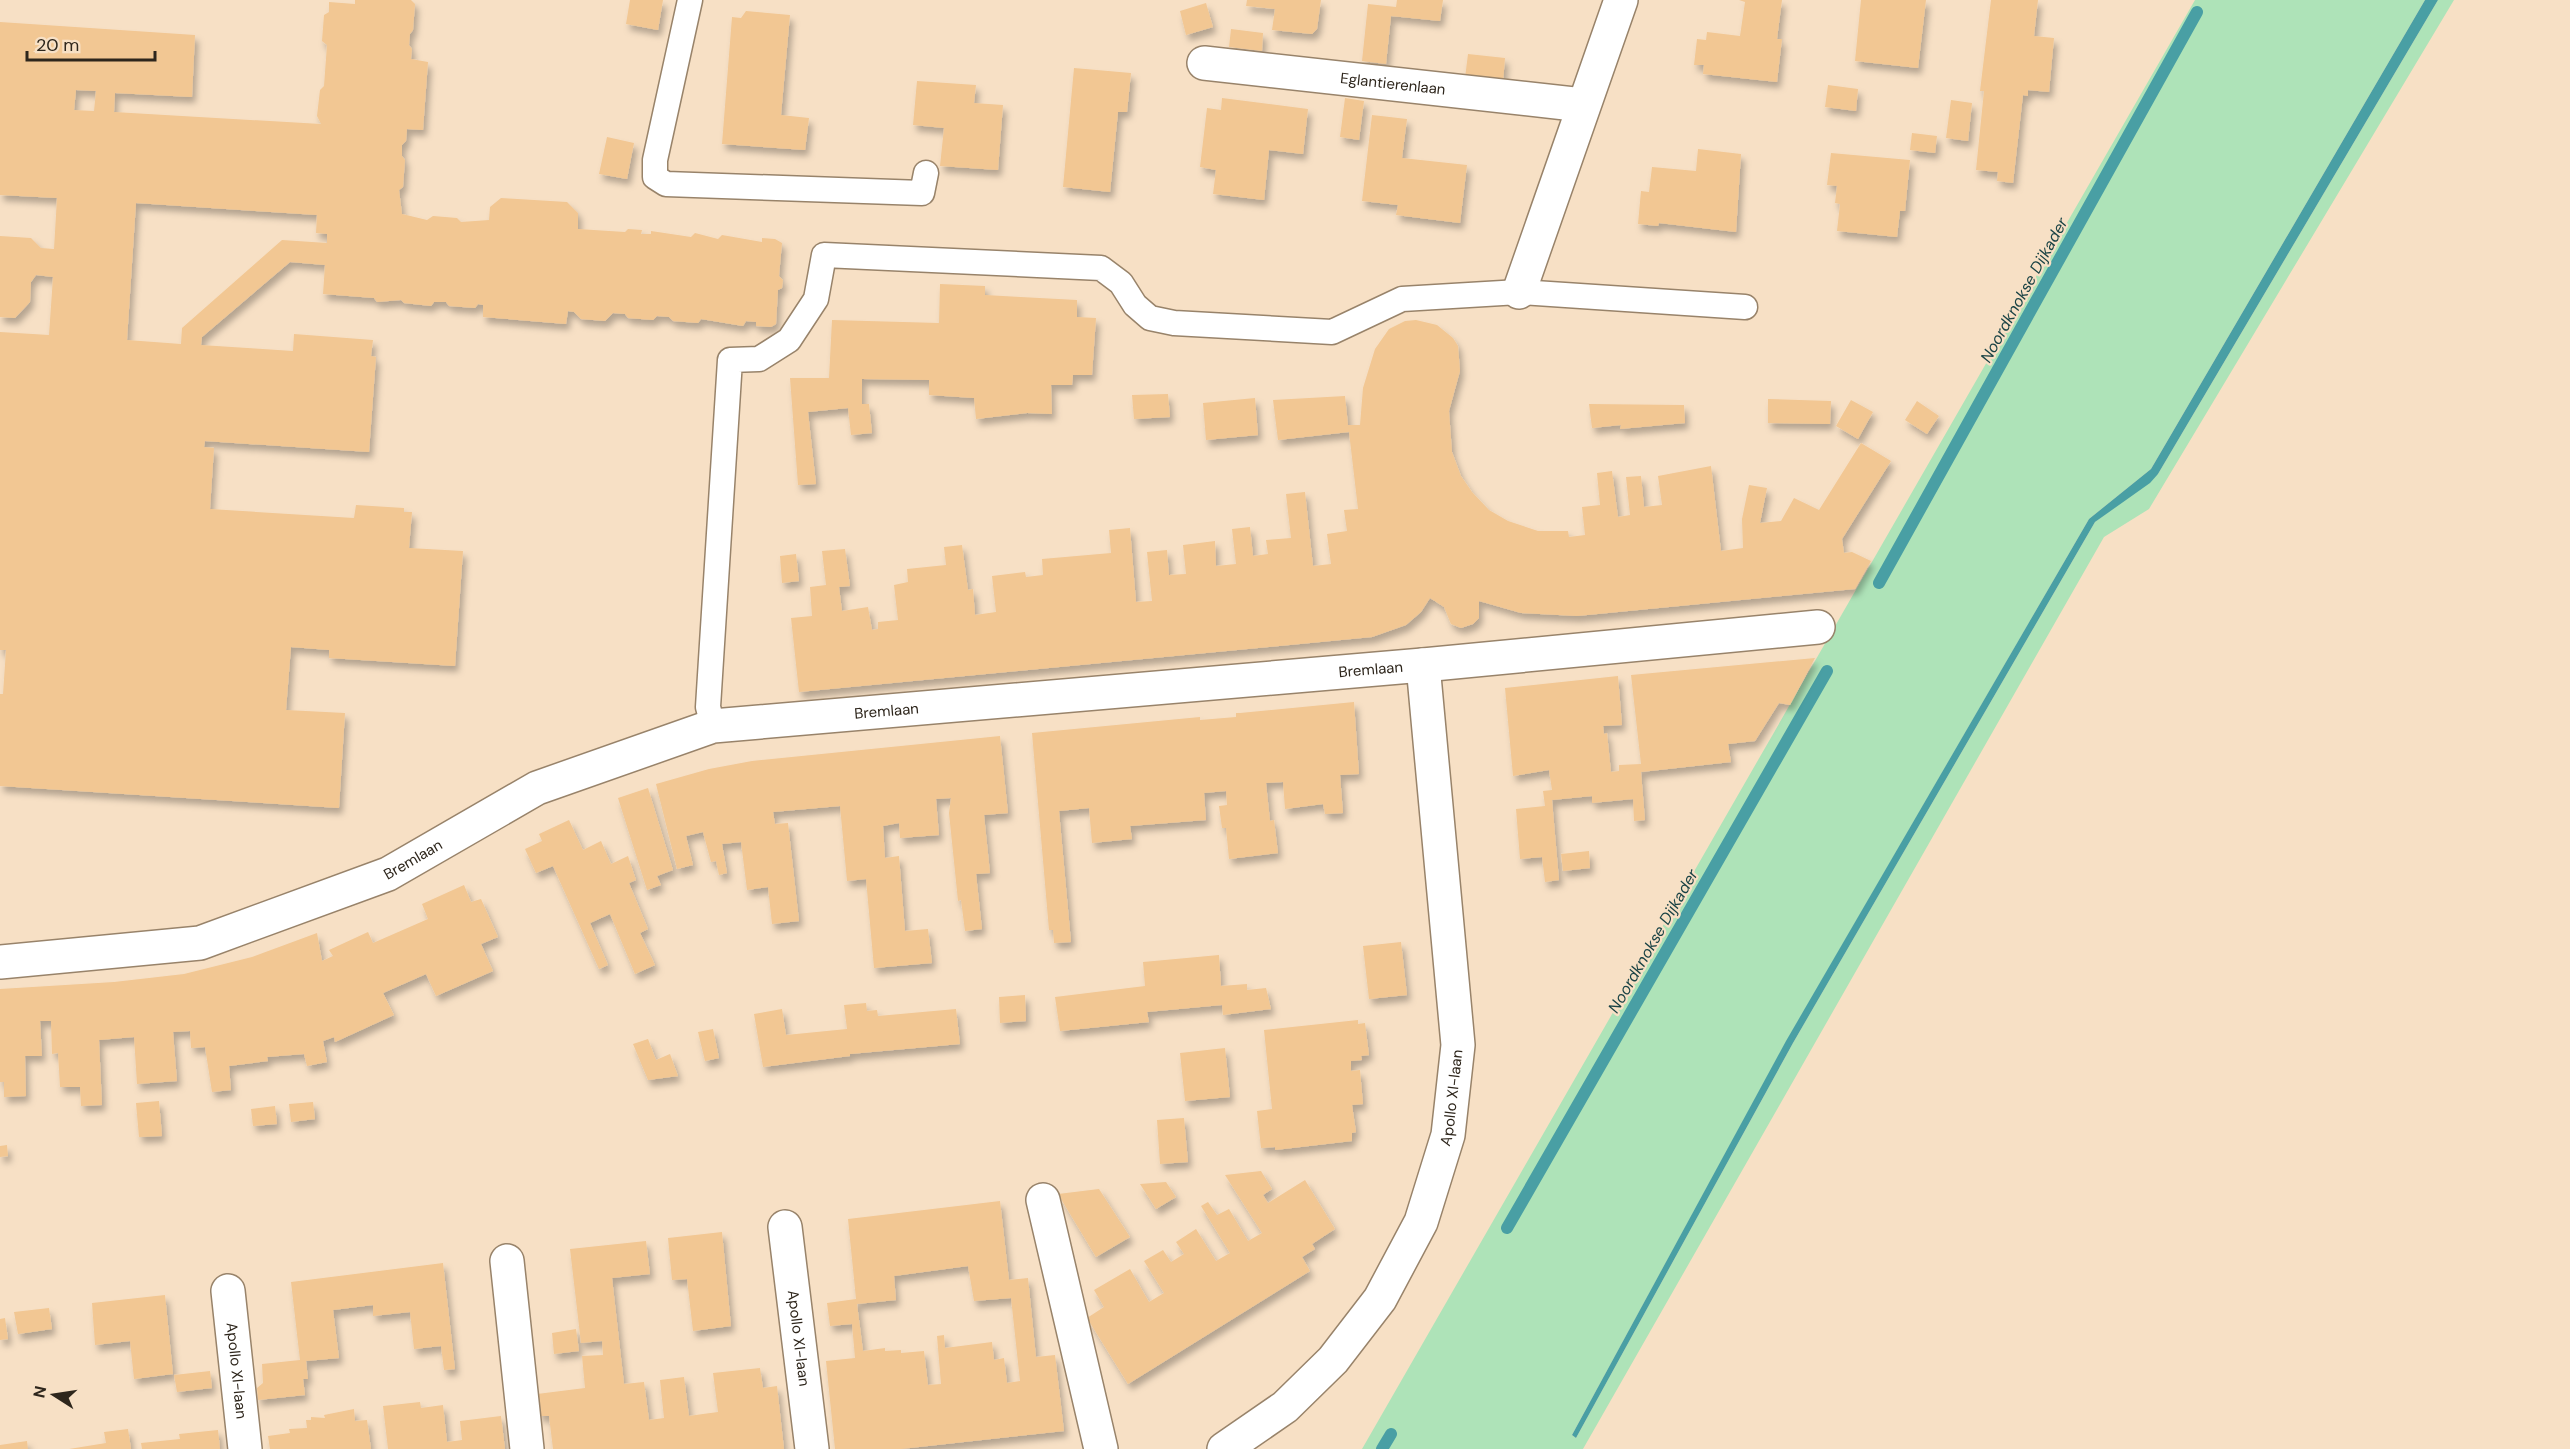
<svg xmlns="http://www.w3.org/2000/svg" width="2570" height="1449" viewBox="0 0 2570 1449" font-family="'DM Sans',sans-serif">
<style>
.green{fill:#aee3b8}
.water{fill:#499fa4}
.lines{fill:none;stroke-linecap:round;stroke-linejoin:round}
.stream{stroke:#499fa4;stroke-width:12}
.building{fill:#f2c793;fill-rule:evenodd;filter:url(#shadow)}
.service-casing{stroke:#98836a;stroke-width:27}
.minor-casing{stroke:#98836a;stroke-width:36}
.service{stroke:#fff;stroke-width:24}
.minor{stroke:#fff;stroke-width:33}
.labels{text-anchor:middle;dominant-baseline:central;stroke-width:4.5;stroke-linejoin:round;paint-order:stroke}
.street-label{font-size:15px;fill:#2e261c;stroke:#f7e0c5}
.water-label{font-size:16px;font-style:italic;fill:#1a4345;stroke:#f7e0c5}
</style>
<defs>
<filter id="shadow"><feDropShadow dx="3.5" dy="6" stdDeviation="3" flood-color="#0004"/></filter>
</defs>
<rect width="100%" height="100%" fill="#f7e0c5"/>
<!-- green -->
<path class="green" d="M2195,0H2425L2151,469L2089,519L1786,1042L1572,1435L1576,1438L1793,1043L2095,522L2158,474L2438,0H2454L2149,509L2104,537L1583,1449H1362Z"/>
<!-- water -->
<path class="water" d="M2425,0H2438L2158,474L2150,483L2095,522L1793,1043L1576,1438L1572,1435L1786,1041L2089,519L2151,469Z"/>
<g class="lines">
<!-- stream -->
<g class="stream">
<path d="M1879,583L2197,12"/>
<path d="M1507,1228L1827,671"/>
<path d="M1382,1449L1391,1434"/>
</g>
</g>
<!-- building -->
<g class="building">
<path d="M355,0H411L415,4L413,30L410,34L409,45L412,49L411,59L428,62L423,130L407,129L406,141L402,145V156L405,160L403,187L399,190L402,214L427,220L433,216L457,218L461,222L489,220L490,207L501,198L567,202L578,213V229L625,232L628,229L642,230L641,234H651V231L691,237L695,233L718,239L722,235L762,242V238L775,239L782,243L779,276L783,280L782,288L778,290L776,324L771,327L756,326V322L746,321L743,326L701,319L698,323L673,321L669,317L657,316L653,320L628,318L625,314L613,313L605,321L581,319L574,312L568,311L566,324L483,317V305L478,304L475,308L449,306L446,302H434L431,306L404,303L401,300L377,302L374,298L323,294L325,265L290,262L202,337L201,345L293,351L294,334L373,340L371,356L376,357L369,452L205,441L204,447L214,448L210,509L354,518L356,505L404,508V512H412L409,548L463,551L455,666L329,658V650L291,647L286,710L345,713L339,808L0,786V694H3L6,650H0V332L49,335L53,277L36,275L31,282L30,302L15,318L0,317V236L31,238L41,248L54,249L57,198L0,195V22L195,35L192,97L115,93L114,112L321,124L317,116L320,90L324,86L327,45L322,41L324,15L329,12V2L355,4ZM76,90L96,91L94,111L74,110ZM136,203L317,215L316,233L327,234V243L282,240L182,328L181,344L127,340Z"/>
<path d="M630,0H663L658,30L626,24Z"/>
<path d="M1247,0H1321L1317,29L1312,34L1272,30L1275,9L1246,6Z"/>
<path d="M1397,0H1443L1440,21L1391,16L1386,64L1362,61L1368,4L1396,7Z"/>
<path d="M1739,0H1782L1777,39H1782L1777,82L1703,74L1704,65H1694L1697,39L1706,40L1707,32L1740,36L1745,2Z"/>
<path d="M1861,0H1926L1918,68L1855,61Z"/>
<path d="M1991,0H2038L2034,36L2054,38L2049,92L2028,90V96L2023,95L2013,183L1997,181L1998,172L1976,170L1984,91H1980Z"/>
<path d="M1206,3L1213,27L1186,35L1180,11Z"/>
<path d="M746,11L790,15L781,115L809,118L805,150L722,144L732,17L741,18Z"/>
<path d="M1231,29L1263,33L1262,51L1229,47Z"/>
<path d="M1468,54L1505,58L1503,82L1465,78Z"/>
<path d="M1074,68L1131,73L1127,112H1118L1110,192L1063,187Z"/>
<path d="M917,81L976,85L974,103L1003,105L998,170L940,166L944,128L913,125Z"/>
<path d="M1828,85L1858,89L1856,111L1825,107Z"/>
<path d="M1222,98L1308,109L1303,154L1269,150L1264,200L1213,194L1216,170L1200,167L1207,108L1221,110Z"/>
<path d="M1345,98L1364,101L1359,140L1340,137Z"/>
<path d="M1951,100L1972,103L1968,141L1946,138Z"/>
<path d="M1372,115L1407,119L1402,158L1467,165L1460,223L1396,215L1398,205L1362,201Z"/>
<path d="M1912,133L1937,136L1935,153L1910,150Z"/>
<path d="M607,137L634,143L627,179L599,174Z"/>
<path d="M1698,149L1741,154L1736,232L1659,223L1658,226L1638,224L1641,191L1649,192L1652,167L1696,171Z"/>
<path d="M1831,153L1910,160L1905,211H1900L1897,237L1837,231L1840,204L1835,203L1837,186L1827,185Z"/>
<path d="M940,284L985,286V295L1077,300V317L1096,318L1092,375H1073L1072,385H1051L1052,414L1027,413L976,419L974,398L929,395V380L862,379V404H869L872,433L851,435L848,408L808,412L816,484L798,485L790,378H829L832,320L939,323Z"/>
<path d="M1416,320L1437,325L1453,338L1458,346L1460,371L1449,411L1452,452L1461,476L1472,492L1489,510L1508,521L1538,531H1568L1569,537L1585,535L1582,507L1600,505L1597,473L1612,471L1618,517L1630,515L1626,477L1641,476L1644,507L1662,505L1658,476L1711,466L1721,551L1743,548L1742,519L1749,485L1767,488L1760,523L1781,521L1794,498L1819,510L1861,443L1891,461L1842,539L1844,553L1852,552L1871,561L1855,589L1577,616L1521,613L1479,601V618L1473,624L1461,628L1451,624L1444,607L1430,598L1421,612L1406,625L1372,637L799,692L791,618L812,616L810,587L826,585L822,551L845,549L850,586L839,587L842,611L868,607L872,630L878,629V622L898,620L894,585L908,582L907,569L946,565L944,547L962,545L968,590L973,589L975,615L996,612L992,576L1025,572L1026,577L1043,575L1042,559L1111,553L1109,530L1130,528L1136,602L1152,601L1147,552L1167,550L1169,575L1186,574L1183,545L1215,541L1216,566L1236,564L1232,529L1250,527L1253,556L1268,554L1266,540L1291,538L1286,494L1305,492L1313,566L1331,564L1327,534L1347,531L1344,510L1358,509L1349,432L1278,440L1273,400L1345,396L1348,425H1360L1363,388L1375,349L1389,329L1405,321Z"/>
<path d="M1168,394L1170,417L1134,419L1132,395Z"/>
<path d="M1255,398L1258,435L1206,440L1203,403Z"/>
<path d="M1768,399L1831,401L1830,424L1768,423Z"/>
<path d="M1851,400L1873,412L1858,439L1836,426Z"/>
<path d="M1917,401L1939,416L1927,434L1905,420Z"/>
<path d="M1589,404L1684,405L1685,423L1620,429L1621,425L1592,428Z"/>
<path d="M796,554L799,581L782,583L780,556Z"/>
<path d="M1815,658L1790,705L1779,703L1755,741L1728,744L1731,762L1641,772L1645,820L1634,821L1633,799L1592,803V796L1552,800L1559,880L1545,882L1542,857L1520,859L1516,809L1545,806L1543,791L1552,790L1549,770L1513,776L1505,688L1618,676L1622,725L1603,726L1604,734L1607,733L1611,772L1619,771V765L1641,764L1631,675Z"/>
<path d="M1354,702L1359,774L1340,775L1343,813L1325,814L1323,804L1285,809L1283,782L1266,783L1270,821L1274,820L1278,853L1229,859L1226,828H1222L1219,806L1227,805L1226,791L1204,793L1206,820L1130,826L1132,839L1092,843L1089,808L1059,811L1071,942L1054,943L1053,930H1049L1032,733L1200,717V720L1236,717V713H1240Z"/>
<path d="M1000,736L1008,813L984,815L990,873L976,874L982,929L965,931L961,900L958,901L949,813L951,798L936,799L939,835L900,838L899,823L883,826L885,858L899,856L905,931L928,929L932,963L874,968L866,879L847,881L840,806L773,812L775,824L788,823L799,921L772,924L768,887L747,890L741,842L722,844L727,873L719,875L716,861L711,862L703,832L686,836L693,865L677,869L656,784L709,769L752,761Z"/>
<path d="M648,788L673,870L657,876L661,885L647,890L618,798Z"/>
<path d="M569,820L583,850L601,841L611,864L628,856L636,880L629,883L648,929L640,933L655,965L635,974L610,914L590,923L608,965L599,969L553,866L536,873L525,849L542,841L539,834Z"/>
<path d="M1589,851L1590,868L1563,871L1561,854Z"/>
<path d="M464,885L471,902L481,899L498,937L481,944L493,971L436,996L426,974L383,993L394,1015L335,1042L334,1037L323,1041L327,1062L307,1066L304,1054L267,1057L268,1061L229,1066L231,1090L212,1092L205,1047L191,1048L190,1031L173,1032L177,1081L137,1084L134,1037L99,1040L102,1105L81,1106L80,1087H60L58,1053L52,1054L51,1021H40L42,1056H25L26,1096L4,1097V1082H0V989L114,982L184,974L252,957L317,933L322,961L333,956L329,950L368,932L373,943L428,919L422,904Z"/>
<path d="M1401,942L1407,995L1369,999L1363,946Z"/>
<path d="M1219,955L1221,986L1247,984V990L1266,988L1271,1009L1223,1015L1222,1005L1147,1012L1149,1022L1060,1031L1055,997L1145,986L1143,962Z"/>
<path d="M1025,995L1026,1021L1000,1023L999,997Z"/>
<path d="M866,1003L867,1011L877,1010L878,1016L956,1009L960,1044L850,1054V1056L763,1067L754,1014L782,1009L786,1035L847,1029L844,1005Z"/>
<path d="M1358,1020V1024L1365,1023L1369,1055L1361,1056L1362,1060L1351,1061V1071L1360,1070L1363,1104L1352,1105L1356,1132L1352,1133V1141L1275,1150V1147L1261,1148L1257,1111L1272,1109L1264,1030Z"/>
<path d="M713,1029L719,1058L705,1061L698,1032Z"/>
<path d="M648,1039L656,1060L670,1054L678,1076L648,1080L633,1044Z"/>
<path d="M1225,1048L1230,1097L1185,1101L1180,1053Z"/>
<path d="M159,1101L162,1136L139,1137L136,1103Z"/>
<path d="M313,1102L315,1119L291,1122L289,1104Z"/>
<path d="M275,1106L277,1124L253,1126L251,1109Z"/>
<path d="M1184,1118L1188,1162L1160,1164L1157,1120Z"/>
<path d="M7,1145L8,1156L0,1157V1146Z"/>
<path d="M1261,1171L1272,1189L1263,1195L1268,1203L1305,1180L1335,1229L1312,1244L1315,1249L1302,1257L1310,1271L1128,1384L1087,1318L1104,1307L1094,1290L1130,1269L1149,1302L1164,1293L1144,1261L1163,1250L1171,1262L1184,1254L1176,1242L1196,1229L1216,1261L1230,1253L1201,1206L1208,1202L1217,1215L1229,1209L1248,1241L1262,1233L1225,1175Z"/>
<path d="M1166,1182L1176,1197L1156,1209L1140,1184Z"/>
<path d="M1099,1189L1130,1237L1096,1257L1058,1194Z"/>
<path d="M1000,1201L1009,1280L1028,1278L1036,1357L1055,1355L1064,1431L901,1449H835L826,1361L855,1358L852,1324L830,1326L827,1303L856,1299L848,1219ZM968,1266L974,1301L1011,1298L1020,1381L1007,1383L1004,1358L994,1360L992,1342L945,1348L944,1335L937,1336L941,1384L928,1385L924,1351L901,1353V1350L885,1351V1348L863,1351L857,1304L896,1300L894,1276Z"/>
<path d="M722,1232L731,1326L693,1331L687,1279L672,1280L668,1238Z"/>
<path d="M646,1241L650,1274L612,1278L624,1384L644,1382L649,1420L664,1418L660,1380L684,1377L689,1416L703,1414L718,1412L713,1373L760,1368L763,1388L777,1386L784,1449H553L549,1416H539L537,1394L585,1388L582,1356L603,1355L602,1341L581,1343L570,1249Z"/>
<path d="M443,1263L455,1369L444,1370L441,1346L414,1349L410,1312L373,1316V1305L333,1310L339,1358L306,1361L308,1379H303L305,1395L258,1400L257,1388L263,1383L262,1364L300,1360L291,1282Z"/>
<path d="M165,1295L173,1374L134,1379L130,1341L95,1345L92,1303Z"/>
<path d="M49,1308L52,1329L18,1334L14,1312Z"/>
<path d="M5,1318L8,1339L0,1340V1319Z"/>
<path d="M576,1329L579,1351L554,1354L552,1333Z"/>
<path d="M210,1371L212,1388L177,1392L174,1375Z"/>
<path d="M420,1402L421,1408L443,1405L447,1442L462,1440L460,1421L501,1416L505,1449H388L383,1406Z"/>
<path d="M354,1409L355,1421L367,1420L371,1449H270L268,1436L290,1433L289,1429L307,1428L306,1420H311V1417L325,1418L324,1415Z"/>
<path d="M128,1429L131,1449H69L106,1443L104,1432Z"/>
<path d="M218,1430L220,1449H142L141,1443L180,1439L179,1434Z"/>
<path d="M27,1441L28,1449H0V1445Z"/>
</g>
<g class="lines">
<!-- service casing -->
<g class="service-casing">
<g id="service">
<path d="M690,0L655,160V177L666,184L922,193L926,173"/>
<path d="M713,726L708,707L730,360L759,359L789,340L816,299L824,255L1101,268L1121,283L1135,305L1150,318L1174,323L1332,332L1402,299L1519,292L1745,307"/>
</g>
</g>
<!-- minor casing -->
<g class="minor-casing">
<g id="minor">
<path id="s1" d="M1204,63L1583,105"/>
<path d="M1519,292L1621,0"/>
<path id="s2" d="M0,962L200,943L388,874L537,788L713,726L1423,665L1818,627"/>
<path d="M1043,1200L1101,1449"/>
<path id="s3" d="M785,1227L812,1449"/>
<path d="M507,1261L527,1449"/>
<path id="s4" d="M228,1291L245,1449"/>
<path id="s5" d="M1224,1449L1285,1407L1333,1360L1380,1299L1421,1222L1448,1135L1458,1045L1423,665"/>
</g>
</g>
<!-- service -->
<use href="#service" class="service"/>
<!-- minor -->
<use href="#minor" class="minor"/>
</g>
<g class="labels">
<!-- street labels -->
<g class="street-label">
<text stroke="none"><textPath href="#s1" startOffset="190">Eglantierenlaan</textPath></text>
<text stroke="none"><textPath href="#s2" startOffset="1420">Bremlaan</textPath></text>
<text stroke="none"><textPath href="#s2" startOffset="934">Bremlaan</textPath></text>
<text stroke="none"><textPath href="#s2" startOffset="430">Bremlaan</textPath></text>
<text stroke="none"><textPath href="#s5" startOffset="434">Apollo XI-laan</textPath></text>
<text stroke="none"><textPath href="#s3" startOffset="112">Apollo XI-laan</textPath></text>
<text stroke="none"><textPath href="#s4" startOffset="80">Apollo XI-laan</textPath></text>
</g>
<!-- water labels -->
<g class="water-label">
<text transform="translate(2024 290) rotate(-61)">Noordknokse Dijkader</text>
<text transform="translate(1653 941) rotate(-60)">Noordknokse Dijkader</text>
</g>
</g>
<!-- north arrow -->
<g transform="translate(54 1395) rotate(282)" stroke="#f7e0c5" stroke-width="4.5" paint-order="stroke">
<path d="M0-4.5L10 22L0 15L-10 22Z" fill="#2e261c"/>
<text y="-9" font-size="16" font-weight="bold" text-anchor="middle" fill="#2e261c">N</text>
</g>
<!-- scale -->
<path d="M27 51v9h128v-9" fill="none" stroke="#2e261c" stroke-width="3"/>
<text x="36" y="51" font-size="18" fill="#2e261c" stroke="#f7e0c5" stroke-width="4.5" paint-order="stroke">20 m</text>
</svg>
